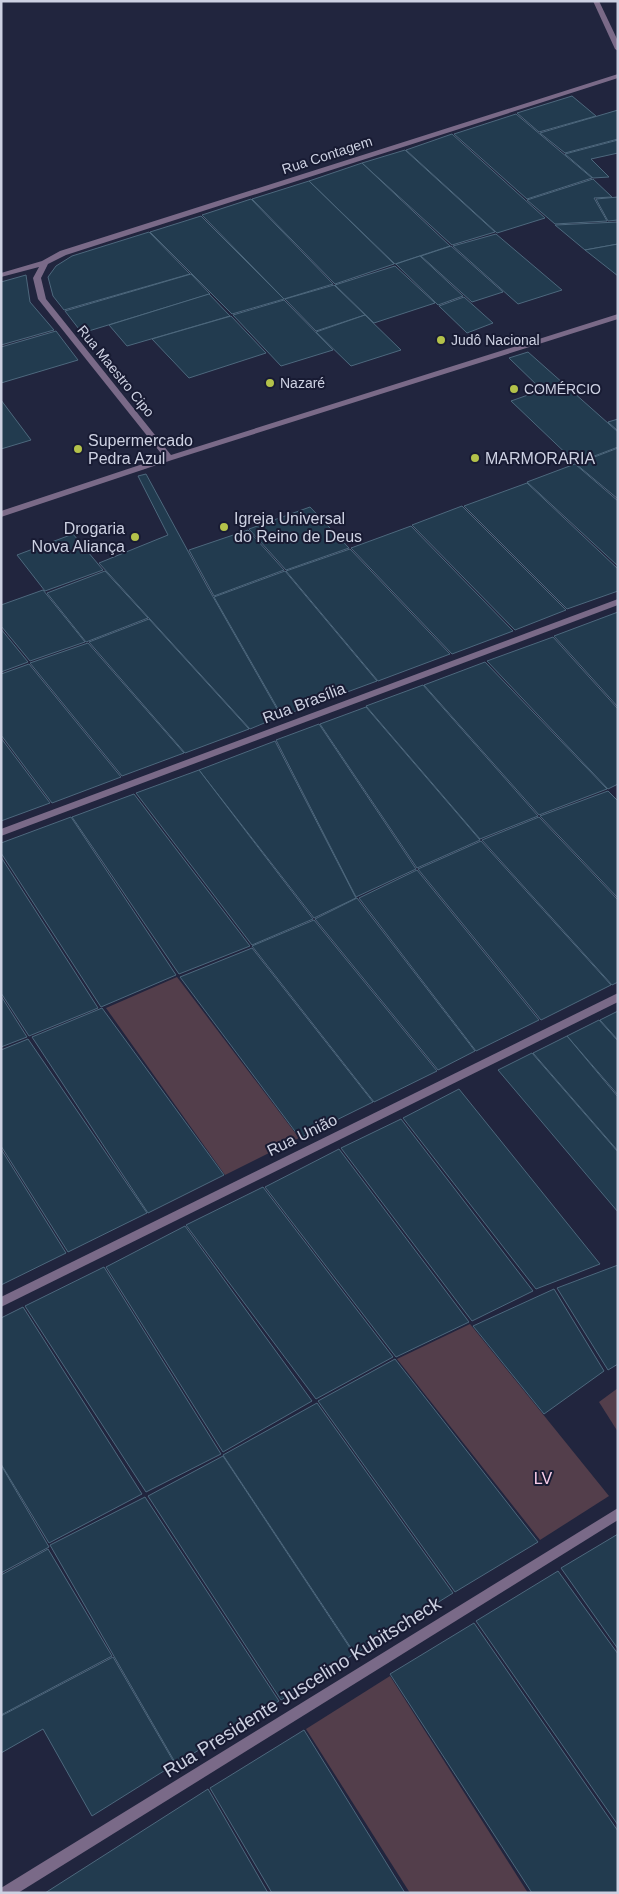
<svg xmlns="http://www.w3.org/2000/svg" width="619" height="1894" viewBox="0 0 619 1894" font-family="Arial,sans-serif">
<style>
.green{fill:#533e4b}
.building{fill:#223b4f;stroke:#4d687d}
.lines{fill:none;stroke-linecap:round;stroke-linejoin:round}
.street{fill:#7a6a88;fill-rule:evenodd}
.poi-dot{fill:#b4c24a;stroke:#181b33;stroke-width:2}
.labels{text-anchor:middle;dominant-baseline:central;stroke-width:4;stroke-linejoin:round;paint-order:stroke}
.far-street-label{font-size:14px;fill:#cdd1e2;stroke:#181b33}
.far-poi-label{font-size:14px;fill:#cdd1e2;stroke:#181b33;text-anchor:start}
.poi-label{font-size:16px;fill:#cdd1e2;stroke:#181b33;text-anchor:start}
.street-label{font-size:16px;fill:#cdd1e2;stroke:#181b33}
.park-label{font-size:16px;fill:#f9cde9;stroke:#181b33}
.near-street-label{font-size:19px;fill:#cdd1e2;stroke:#181b33}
</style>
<rect width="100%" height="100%" fill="#21253e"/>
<!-- green -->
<g class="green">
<path d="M177,977L299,1138L225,1175L106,1008Z"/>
<path d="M470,1324L609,1496L540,1540L397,1359Z"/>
<path d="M618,1388V1432L599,1402Z"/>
<path d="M390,1676L528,1893H410L306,1729Z"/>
</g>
<!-- building -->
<g class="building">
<path d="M572,96L596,116L539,132L517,113Z"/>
<path d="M618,110V139L565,153L540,133Z"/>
<path d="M516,114L592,178L527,199L454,134Z"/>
<path d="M452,134L545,218L497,233L406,150Z"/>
<path d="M618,140V153L591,159L609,177L593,178L565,154Z"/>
<path d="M405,150L495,232L452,245L362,163Z"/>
<path d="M362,163L450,246L395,264L309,181Z"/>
<path d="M593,179L612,197L594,198L607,221L555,224L527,200Z"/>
<path d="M309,181L394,264L335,284L252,199Z"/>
<path d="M618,197V220L608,221L596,199Z"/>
<path d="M251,199L333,284L284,299L202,215Z"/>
<path d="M201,216L284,299L232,314L150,232Z"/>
<path d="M618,222V244L585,250L555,225Z"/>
<path d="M149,232L190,274L64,310L53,296L48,277L56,266L72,256Z"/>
<path d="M496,234L562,290L518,304L453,246Z"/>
<path d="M618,244V276L585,250Z"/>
<path d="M451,246L503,292L472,302L421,256Z"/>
<path d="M420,256L463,296L438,305L396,264Z"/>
<path d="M395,266L435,303L374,323L335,285Z"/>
<path d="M191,274L210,294L82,333L65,311Z"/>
<path d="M26,275L30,302L54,330L1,345V282Z"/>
<path d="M334,285L365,315L316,331L285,299Z"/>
<path d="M209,294L230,316L127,346L109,325Z"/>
<path d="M464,297L493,323L467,333L439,306Z"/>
<path d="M284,300L333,350L281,366L233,315Z"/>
<path d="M365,315L401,350L351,366L316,332Z"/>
<path d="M231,316L266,353L189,378L152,339Z"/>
<path d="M56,331L78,360L1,383V347Z"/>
<path d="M528,352L618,432V447L576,463L511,401L542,390L509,358Z"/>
<path d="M1,400L31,440L1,449Z"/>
<path d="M618,419V431L608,422Z"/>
<path d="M618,448V499L576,464Z"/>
<path d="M575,464L618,501V566L527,482Z"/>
<path d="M146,474L208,588L281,716L250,729L99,563L168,535L138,476Z"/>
<path d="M527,483L618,569V591L567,609L464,506Z"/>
<path d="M462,506L566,610L515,630L412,525Z"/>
<path d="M310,507L349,548L286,570L249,529Z"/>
<path d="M411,526L513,631L452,654L351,548Z"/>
<path d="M248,530L284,570L214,596L189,550Z"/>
<path d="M73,534L103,570L45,591L17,555Z"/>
<path d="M350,549L450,654L378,681L286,571Z"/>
<path d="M105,571L148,618L86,642L47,593Z"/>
<path d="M285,571L377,681L282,716L214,597Z"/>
<path d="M43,590L85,642L30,661L1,626V605Z"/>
<path d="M618,612V707L554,636Z"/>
<path d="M149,619L249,729L185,753L89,642Z"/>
<path d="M1,629L28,662L1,672Z"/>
<path d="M553,637L618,709V784L608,789L487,661Z"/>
<path d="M88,643L184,753L122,776L30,663Z"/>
<path d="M485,662L607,789L539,815L424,685Z"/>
<path d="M29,664L121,777L52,803L1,735V674Z"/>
<path d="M423,685L538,816L480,839L366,706Z"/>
<path d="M366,707L480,840L417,868L320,724Z"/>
<path d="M319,724L416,869L356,897L276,740Z"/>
<path d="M1,738L50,803L1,821Z"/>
<path d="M275,741L356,898L314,918L199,770Z"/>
<path d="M199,770L313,919L252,945L136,793Z"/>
<path d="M608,791L618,801V898L540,816Z"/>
<path d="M134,794L250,946L179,974L72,817Z"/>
<path d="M71,817L176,975L101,1007L1,853V843Z"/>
<path d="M539,817L618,900V982L612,985L482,840Z"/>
<path d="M481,841L611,985L541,1020L418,869Z"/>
<path d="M1,857L98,1008L29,1036L1,993Z"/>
<path d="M417,870L539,1020L476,1051L359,898Z"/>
<path d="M357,898L475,1051L438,1070L315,919Z"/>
<path d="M314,920L437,1071L374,1102L252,946Z"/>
<path d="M252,948L373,1102L300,1138L180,977Z"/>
<path d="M1,996L27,1037L1,1047Z"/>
<path d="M102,1008L224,1175L148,1213L32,1037Z"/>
<path d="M618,1011V1040L600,1020Z"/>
<path d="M599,1020L618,1041V1095L567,1036Z"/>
<path d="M567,1036L618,1097V1151L533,1053Z"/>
<path d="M28,1039L147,1213L68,1252L1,1146V1050Z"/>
<path d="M532,1053L618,1152V1212L498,1070Z"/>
<path d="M459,1089L600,1264L536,1289L403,1118Z"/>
<path d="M401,1119L533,1291L472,1321L341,1148Z"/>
<path d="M1,1149L66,1253L1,1285Z"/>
<path d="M339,1149L469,1322L396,1357L265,1187Z"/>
<path d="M263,1187L393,1357L316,1399L186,1225Z"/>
<path d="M185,1226L312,1401L223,1452L106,1267Z"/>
<path d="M618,1265V1364L608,1370L557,1288Z"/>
<path d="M104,1267L221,1454L146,1492L25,1306Z"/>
<path d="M554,1289L604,1371L544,1414L473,1326Z"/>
<path d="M23,1307L142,1494L49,1543L1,1464V1318Z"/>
<path d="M395,1359L538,1542L455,1592L318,1401Z"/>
<path d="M317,1403L453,1593L355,1654L223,1455Z"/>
<path d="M223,1456L354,1654L281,1700L148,1496Z"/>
<path d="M1,1465L49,1547L1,1573Z"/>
<path d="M145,1497L279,1701L176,1764L50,1545Z"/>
<path d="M618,1534V1649L561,1568Z"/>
<path d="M48,1549L112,1656L1,1715V1575Z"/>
<path d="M558,1571L618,1654V1825L476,1621Z"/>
<path d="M474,1623L618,1831V1893H532L390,1674Z"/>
<path d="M113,1657L175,1764L92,1816L43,1729L1,1753V1716Z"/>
<path d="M304,1730L405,1893H272L210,1788Z"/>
<path d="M208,1789L268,1893H45Z"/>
</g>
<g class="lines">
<!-- street -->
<g class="street">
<path d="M593,1H599L618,41V51L615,49Z"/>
<path d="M618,74V78L66,255L48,264L41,278L46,299L171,455L618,314V319L172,460L1,517V511L164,457L38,299L33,278L39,267L1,277V273L42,261L60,251Z"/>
<path d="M618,599V605L1,836V829Z"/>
<path d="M618,993V1002L1,1307V1297Z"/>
<path d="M618,1508V1520L18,1893H1V1888Z"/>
</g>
</g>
<!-- markers -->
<g class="poi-dot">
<circle cx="441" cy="340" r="5"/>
<circle cx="270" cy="383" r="5"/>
<circle cx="514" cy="389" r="5"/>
<circle cx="78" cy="449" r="5"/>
<circle cx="475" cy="458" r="5"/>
<circle cx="224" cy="527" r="5"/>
<circle cx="135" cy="537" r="5"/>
</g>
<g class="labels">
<!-- far-street labels -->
<g class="far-street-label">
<text transform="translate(327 155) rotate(-18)">Rua Contagem</text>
<text transform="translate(116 371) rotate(51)">Rua Maestro Cipo</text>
</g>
<!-- far-poi labels -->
<g class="far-poi-label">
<text x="451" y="340">Judô Nacional</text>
<text x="280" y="383">Nazaré</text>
<text x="524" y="389">COMÉRCIO</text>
</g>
<!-- poi labels -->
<g class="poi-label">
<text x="88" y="440">Supermercado<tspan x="88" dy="18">Pedra Azul</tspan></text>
<text x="485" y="458">MARMORARIA</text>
<text x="234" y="518">Igreja Universal<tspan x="234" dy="18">do Reino de Deus</tspan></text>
<text x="125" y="528" text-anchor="end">Drogaria<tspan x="125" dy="18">Nova Aliança</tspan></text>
</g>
<!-- street labels -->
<g class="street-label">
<text transform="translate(304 703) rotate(-21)">Rua Brasília</text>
<text transform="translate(302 1135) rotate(-26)">Rua União</text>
</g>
<!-- park labels -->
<g class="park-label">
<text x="543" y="1478">LV</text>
</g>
<!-- near-street labels -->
<g class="near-street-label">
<text transform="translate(302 1687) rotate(-32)">Rua Presidente Juscelino Kubitscheck</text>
</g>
</g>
<!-- border -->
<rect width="619" height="1894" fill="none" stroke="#cdd1e2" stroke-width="5"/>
</svg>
